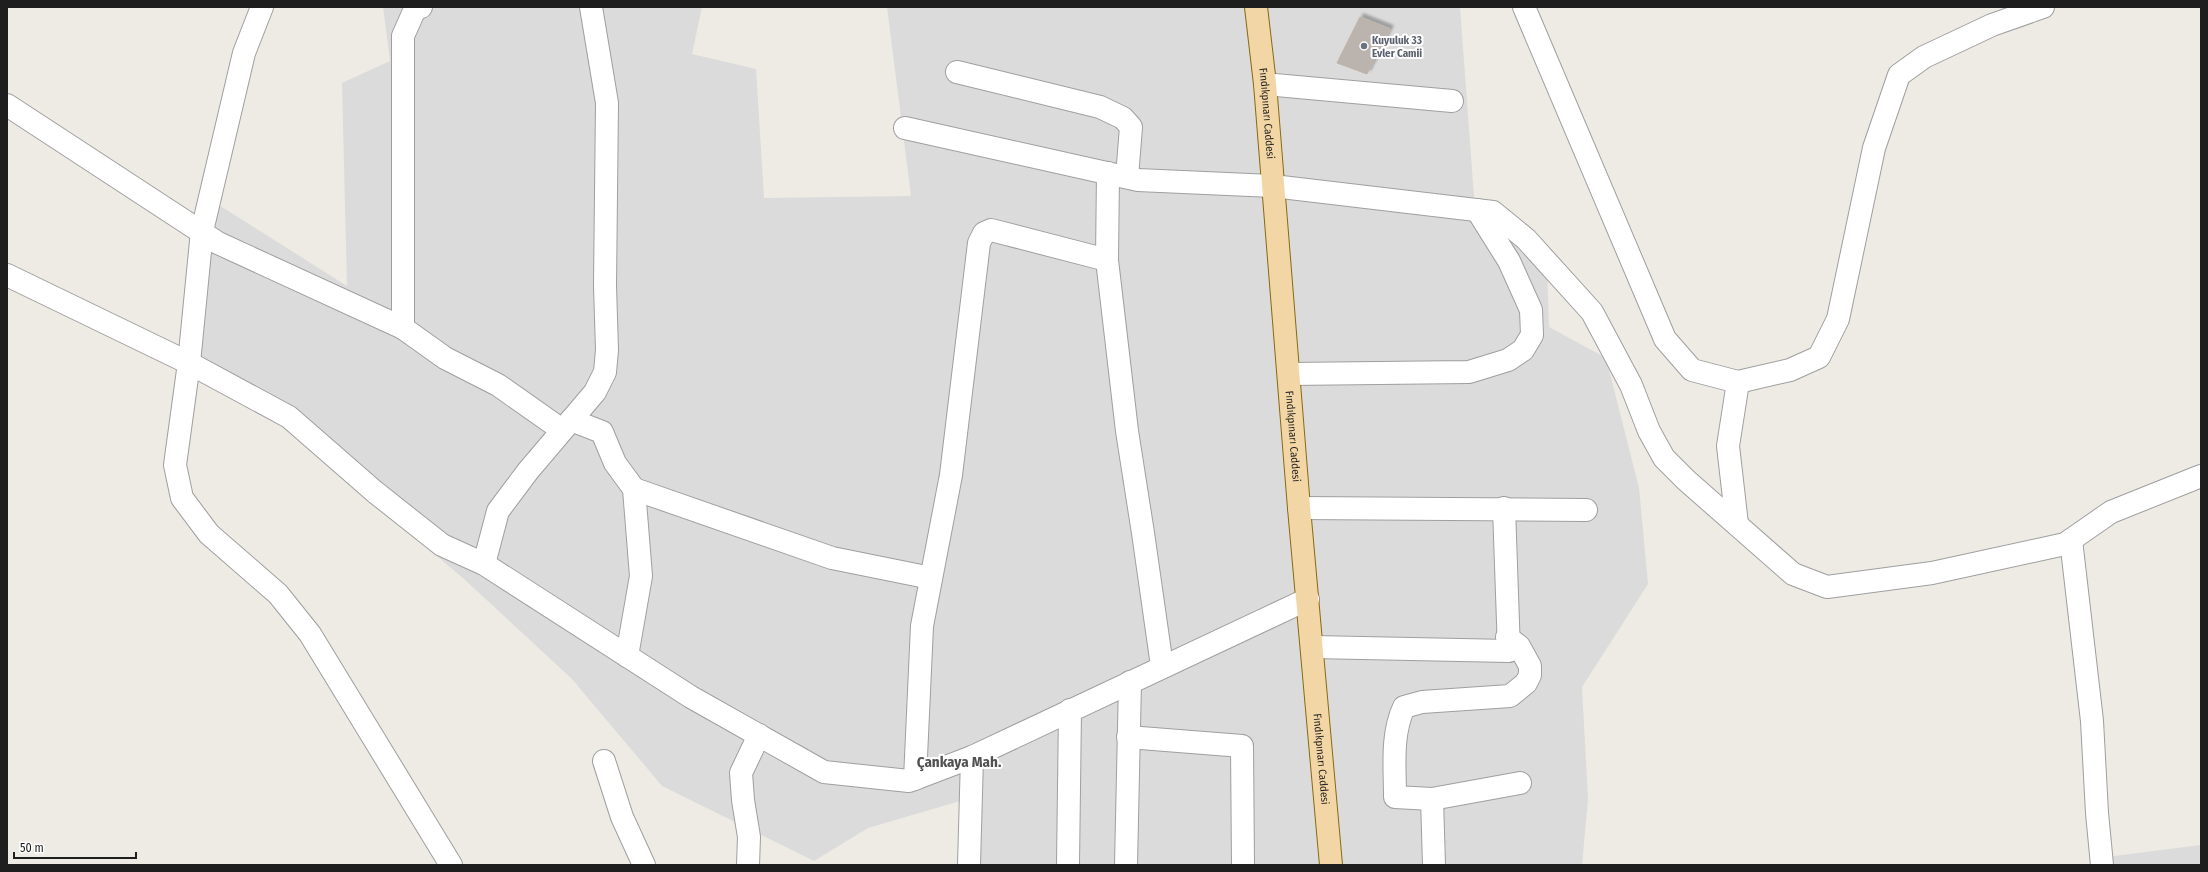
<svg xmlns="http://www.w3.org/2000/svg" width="2208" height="872" viewBox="0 0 2208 872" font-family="'Fira Sans Condensed',sans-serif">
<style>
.residential{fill:#dbdbdb}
.building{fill:#bbb4ae;stroke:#beb3a8;filter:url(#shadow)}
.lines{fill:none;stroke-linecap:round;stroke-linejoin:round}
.minor-casing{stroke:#9f9f9f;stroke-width:24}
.major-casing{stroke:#88690f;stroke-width:24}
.minor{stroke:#fff;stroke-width:22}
.major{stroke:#f2d6a5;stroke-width:22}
.worship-dot{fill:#6b7280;stroke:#fff;stroke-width:1.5}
.labels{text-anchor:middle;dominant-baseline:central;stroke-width:4;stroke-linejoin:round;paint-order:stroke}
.worship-label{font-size:11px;font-weight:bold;fill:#5b616d;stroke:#fff;text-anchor:start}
.street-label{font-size:11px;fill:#1e1e1e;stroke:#fff}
.district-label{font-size:15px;font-weight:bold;fill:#515151;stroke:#fff}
</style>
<defs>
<filter id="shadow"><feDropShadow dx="3.5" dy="-3.5" stdDeviation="1" flood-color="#0004"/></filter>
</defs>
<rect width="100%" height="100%" fill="#eeebe4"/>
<!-- residential -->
<g class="residential">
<path d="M383,7H702L692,54L756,69L764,198L911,196L887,7H1460L1475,210L1547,267L1549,327L1606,358L1639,488L1648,584L1582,687L1588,799L1582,865H964L967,799L868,828L814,861L662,786L572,679L464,579L191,347L214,202L347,286L342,83L390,61Z"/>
<path d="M2201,845V865H2105L2098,858Z"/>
</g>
<!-- building -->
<path class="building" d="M1360,17L1390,29L1367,74L1337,63Z"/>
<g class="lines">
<!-- minor casing -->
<g class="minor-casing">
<g id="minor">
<path d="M262,7L244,53L202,231L189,363L175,465L182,498L209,534L278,594L310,634L451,865"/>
<path d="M1524,7L1665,339L1692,370L1738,382L1790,370L1819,357L1838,319L1874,148L1899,75L1924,57L1992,25L2043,7"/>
<path d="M957,72L1100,107L1123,118L1131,127L1127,177"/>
<path d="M1265,84L1452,101"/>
<path d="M7,105L218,243L403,328L445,358L498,385L562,430"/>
<path d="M905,128L1138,180L1273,186L1493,212L1526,239L1592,312L1631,385L1649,431L1664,458L1686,480L1793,574L1827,587L1932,573L2065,544L2111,512L2201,476"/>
<path d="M1108,173L1107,260L1127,431L1143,533L1162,666"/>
<path d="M7,275L189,363L289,417L375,492L442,545L484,564L691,697L824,772L909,781L972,757L1308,599"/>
<path d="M403,328V36L415,9L421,7"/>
<path d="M1289,374L1469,372L1508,360L1523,350L1532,335L1531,310L1509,261L1477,210"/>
<path d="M571,420L602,432L615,463L634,489L641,576L627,656"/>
<path d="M634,489L832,558L931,578"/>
<path d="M1299,508L1586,510"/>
<path d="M1737,524L1728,446L1738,382"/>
<path d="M2071,540L2092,721L2097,813L2102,865"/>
<path d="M484,564L498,511L528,471L595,392L605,372L607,350L605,286L607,103L591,7"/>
<path d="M1507,637L1519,646L1530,666V675L1526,683L1510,696L1422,702L1404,707C1391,735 1395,767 1395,797L1432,799L1520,783"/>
<path d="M1313,647L1509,651L1504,508"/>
<path d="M1128,737L1242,746L1243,865"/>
<path d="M604,761L622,817L644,865"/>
<path d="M915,779L922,626L951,475L979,243L984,233L991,230L1107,260"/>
<path d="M1432,799L1434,865"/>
<path d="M748,865L749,837L743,800L741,773L759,735"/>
<path d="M969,865L972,757"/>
<path d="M1068,865L1070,710"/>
<path d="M1126,865L1130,682"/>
</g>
</g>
<!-- major casing -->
<g class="major-casing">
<g id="major">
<path id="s1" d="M1256,7L1265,84L1299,508L1331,865"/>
</g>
</g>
<!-- minor -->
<use href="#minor" class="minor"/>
<!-- major -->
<use href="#major" class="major"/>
</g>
<!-- markers -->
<circle class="worship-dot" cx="1364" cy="46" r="4"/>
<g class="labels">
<!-- worship labels -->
<g class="worship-label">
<text x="1372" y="40">Kuyuluk 33<tspan x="1372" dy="13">Evler Camii</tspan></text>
</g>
<!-- street labels -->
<g class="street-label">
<text stroke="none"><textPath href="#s1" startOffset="107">Fındıkpınarı Caddesi</textPath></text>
<text stroke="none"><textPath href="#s1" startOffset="431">Fındıkpınarı Caddesi</textPath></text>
<text stroke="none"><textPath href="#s1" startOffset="755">Fındıkpınarı Caddesi</textPath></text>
</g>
<!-- district labels -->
<g class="district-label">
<text x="959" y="762">Çankaya Mah.</text>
</g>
</g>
<!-- border -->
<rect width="2208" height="872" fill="none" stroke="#1e1e1e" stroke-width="16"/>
<!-- scale -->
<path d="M14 852v6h122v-6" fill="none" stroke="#1e1e1e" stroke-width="2"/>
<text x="20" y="852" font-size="12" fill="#1e1e1e" stroke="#ffffff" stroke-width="3" paint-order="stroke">50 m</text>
</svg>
